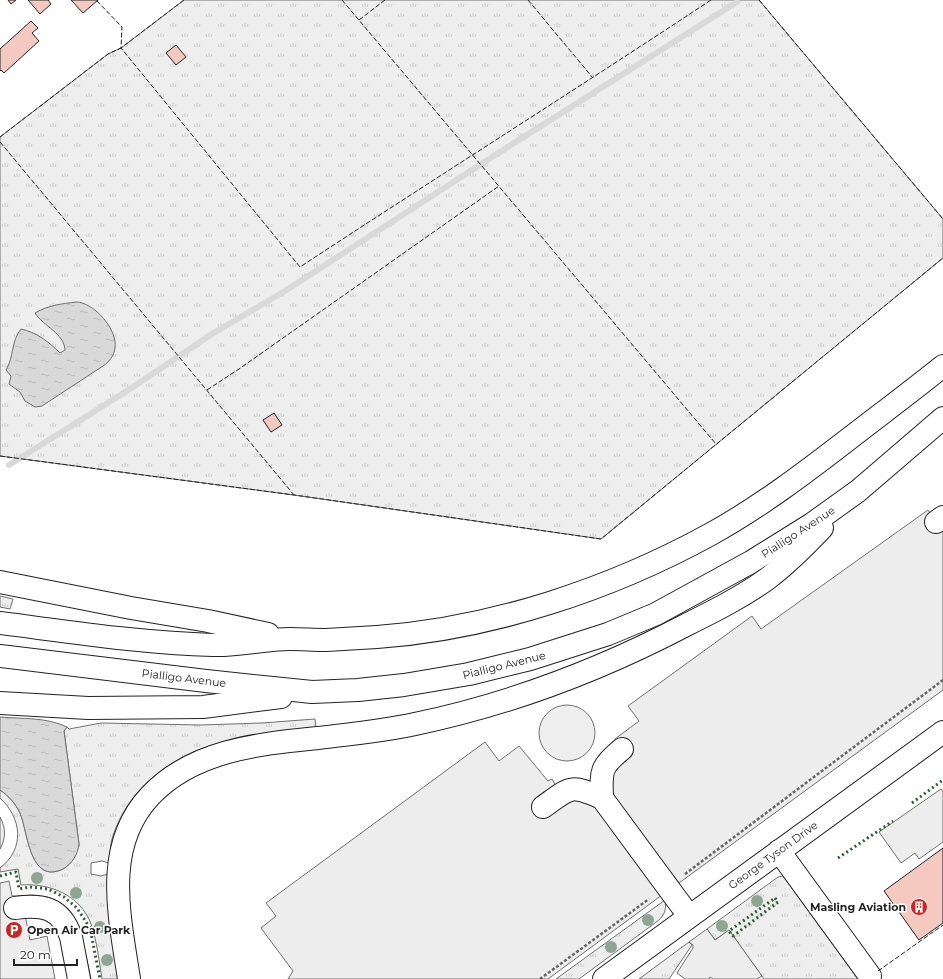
<svg xmlns="http://www.w3.org/2000/svg" width="943" height="979" viewBox="0 0 943 979" font-family="Montserrat,sans-serif">
<style>
.grass{fill:url(#grass-tufts);stroke:#6f6f6f}
.garden{fill:#eee;stroke:#6f6f6f}
.parking{fill:#ededed;stroke:#6f6f6f}
.water{fill:url(#water-ripples);stroke:#6f6f6f}
.lines{fill:none;stroke-linecap:round;stroke-linejoin:round}
.stream{stroke:#d9d9d9;stroke-width:6}
.building{fill:#f3c9c0;stroke:#222}
.minor-casing{stroke:#222;stroke-width:24}
.major-casing{stroke:#222;stroke-width:24}
.path{stroke:#646464;stroke-width:2.5;stroke-dasharray:3 2;stroke-linecap:butt}
.minor{stroke:#fff;stroke-width:22}
.major{stroke:#fff;stroke-width:22}
.hedge{stroke:#2f5e38;stroke-width:3;stroke-dasharray:2 3;stroke-linecap:butt}
.fence{stroke:#222;stroke-width:1;stroke-dasharray:5 2;stroke-linecap:butt}
.tree{fill:#8da692}
.labels{text-anchor:middle;dominant-baseline:central;stroke-width:3;stroke-linejoin:round;paint-order:stroke}
.street-label{font-size:11px;fill:#222;stroke:#fff}
.poi-label{font-size:11px;font-weight:bold;fill:#222;stroke:#fff;text-anchor:end}
</style>
<defs>
<pattern id="grass-tufts" width="24" height="20" patternUnits="userSpaceOnUse"><rect width="24" height="20" fill="#eee"/><path d="M3 7l-1-3M5 7V3M7 7l1-3M15 17l-1-3M17 17v-4M19 17l1-3" fill="none" stroke="#ccc"/></pattern>
<pattern id="water-ripples" width="26" height="14" patternUnits="userSpaceOnUse"><rect width="26" height="14" fill="#d9d9d9"/><path d="M2 4q2-2 4 0t4 0M15 11q2-2 4 0t4 0" fill="none" stroke="#bababa"/></pattern>
</defs>
<rect width="100%" height="100%" fill="#fff"/>
<!-- grass -->
<g class="grass">
<path d="M184,0H759L943,219V258L601,539L294,495L0,456V137L108,54L121,48Z"/>
<path d="M0,596L13,599L10,609L0,607Z"/>
<path d="M315,719L316,728C294,731 271,735 249,739C238,740 227,741 216,744C169,757 126,791 112,839C110,847 110,855 109,863L102,861L91,863V874L101,876L108,874V904L119,979H102C99,961 97,941 91,924C80,895 50,883 21,885L18,869L0,872V868C25,849 22,818 0,798V790C9,796 15,803 20,813C28,831 29,885 63,869C72,864 77,854 79,844L64,731L67,727L69,729L101,723L200,725L262,723Z"/>
<path d="M783,876L858,979H764L729,930L715,940L707,929L778,877Z"/>
<path d="M665,900C667,910 664,917 655,923L579,979H556Z"/>
<path d="M689,942L692,945L669,979H639Z"/>
</g>
<!-- garden -->
<g class="garden">
<circle cx="567" cy="733" r="28"/>
<path d="M0,817C6,828 6,838 0,849Z"/>
</g>
<!-- parking -->
<g class="parking">
<path d="M928,510L941,529L943,528V690L679,883L613,796L610,775L628,758L615,739L639,721L628,706L752,616L761,629Z"/>
<path d="M485,742L499,761L519,746L548,781L552,779L556,786L575,797L594,803L662,895L548,979H288L293,971L261,928L276,916L266,903Z"/>
<path d="M941,789L943,792V842L919,859L915,853L901,863L879,832Z"/>
<path d="M9,881L12,896L33,895L47,897L52,899L72,915L81,932L91,979H69L61,942L55,926L46,919L25,915L30,940L47,936L55,979H0V883Z"/>
<path d="M707,929L715,940L729,930L762,976L757,979H713L710,977L709,979H685L677,973L693,948V945L689,942Z"/>
</g>
<!-- water -->
<g class="water">
<path d="M76,302C94,302 118,330 115,348C114,356 109,362 103,366L42,406L35,407L25,401L20,392L9,384L11,376L6,370C14,357 11,341 21,329C36,332 49,342 60,353L65,350C64,333 44,327 35,313C49,305 61,304 76,302Z"/>
<path d="M0,717C23,719 46,717 67,727L64,731L79,844C78,854 72,864 63,869C29,885 28,831 20,813C15,803 9,796 0,790Z"/>
</g>
<g class="lines">
<!-- stream -->
<path class="stream" d="M9,465L130,389L212,334L285,291L492,157L737,2"/>
</g>
<!-- building -->
<g class="building">
<path d="M8,0H16L11,4Z"/>
<path d="M28,0H48L51,4L40,14Z"/>
<path d="M71,0H98L83,13Z"/>
<path d="M31,21L38,28L32,33L39,41L4,73L1,70L0,71V49Z"/>
<path d="M176,45L186,57L176,65L166,53Z"/>
<path d="M274,413L282,425L271,432L263,420Z"/>
<path d="M943,848V923L919,940L884,891Z"/>
</g>
<g class="lines">
<!-- minor casing -->
<g class="minor-casing">
<g id="minor">
<path d="M936,522L943,517"/>
<path d="M602,798C601,771 600,767 622,749"/>
<path d="M543,807C571,787 569,784 602,798L689,916"/>
<path d="M779,851L870,976"/>
<path d="M15,908C42,904 61,907 71,937L79,979"/>
<path d="M604,979L943,732"/>
</g>
</g>
<!-- major casing -->
<g class="major-casing">
<g id="major">
<path d="M0,582L131,608L208,621L268,634"/>
<path d="M0,623C71,632 142,643 213,645C239,646 264,639 290,639C302,639 314,640 326,640C343,639 360,638 377,637C491,629 611,589 711,534C760,507 806,472 850,438C881,414 912,391 943,366"/>
<path d="M0,656L206,681L312,692L358,690L404,685L469,674L530,659L608,634L656,614L751,562L812,524L858,491L943,418"/>
<path d="M0,703L88,708L203,707L281,697"/>
<path d="M129,979C120,918 102,847 150,796C193,750 259,744 318,738C351,734 383,731 415,724C511,704 600,670 686,625C714,611 742,597 767,579C787,564 805,546 822,528"/>
</g>
</g>
<!-- path -->
<g class="path">
<path d="M685,874L943,680"/>
<path d="M540,979L649,899"/>
</g>
<!-- minor -->
<use href="#minor" class="minor"/>
<!-- major -->
<use href="#major" class="major"/>
<!-- hedge -->
<g class="hedge">
<path d="M912,803L943,780"/>
<path d="M838,858L893,821"/>
<path d="M0,876L16,872L19,889L30,887L48,889L64,897L77,908L90,928L100,979"/>
<path d="M775,898L778,902L733,936L729,931Z"/>
</g>
<!-- fence -->
<g class="fence">
<path d="M184,0L121,48L300,267C437,177 575,90 711,0"/>
<path d="M342,0L716,444"/>
<path d="M528,0L593,78"/>
<path d="M759,0L943,219"/>
<path d="M359,20L385,0"/>
<path d="M0,137L108,54L121,48L122,27L97,1"/>
<path d="M0,142L294,495"/>
<path d="M207,390L239,369L499,186"/>
<path d="M0,456L294,495L601,539L943,258"/>
<path d="M878,971L943,925"/>
</g>
</g>
<!-- trees -->
<g class="tree">
<circle cx="37" cy="878" r="6"/>
<circle cx="76" cy="893" r="6"/>
<circle cx="757" cy="901" r="6"/>
<circle cx="648" cy="920" r="6"/>
<circle cx="722" cy="926" r="6"/>
<circle cx="100" cy="927" r="6"/>
<circle cx="611" cy="947" r="6"/>
<circle cx="107" cy="960" r="6"/>
</g>
<!-- icons -->
<defs>
<g id="building-disc" transform="scale(0.9)"><circle r="9.5" fill="#c62828" stroke="#fff"/><path d="M-4-6H4V6H1V3H-1V6H-4ZM-2.5-4.3h1.7v1.8h-1.7ZM.8-4.3h1.7v1.8H.8ZM-2.5-1h1.7V.8h-1.7ZM.8-1h1.7V.8H.8Z" fill="#fff"/></g>
<g id="parking-disc" transform="scale(0.9)"><circle r="9.5" fill="#c62828" stroke="#fff"/><path d="M-3.5-5.5H1a3.5 3.5 0 0 1 0 7H-1V5.5H-3.5ZM-1-3.4V-.6H.8a1.4 1.4 0 0 0 0-2.8Z" fill="#fff"/></g>
</defs>
<g fill-rule="evenodd">
<use href="#building-disc" x="919" y="907"/>
<use href="#parking-disc" x="14" y="930"/>
</g>
<g class="labels">
<!-- street labels -->
<g class="street-label">
<text transform="translate(798 532) rotate(-33)">Pialligo Avenue</text>
<text transform="translate(504 665) rotate(-14)">Pialligo Avenue</text>
<text transform="translate(184 678) rotate(7)">Pialligo Avenue</text>
<text transform="translate(773 855) rotate(-36)">George Tyson Drive</text>
</g>
<!-- poi labels -->
<g class="poi-label">
<text x="906" y="907">Masling Aviation</text>
<text x="27" y="930" text-anchor="start">Open Air Car Park</text>
</g>
</g>
<!-- scale -->
<path d="M14 959v6h63v-6" fill="none" stroke="#222222" stroke-width="2"/>
<text x="20" y="959" font-size="12" fill="#222222" stroke="#ffffff" stroke-width="3" paint-order="stroke">20 m</text>
</svg>
